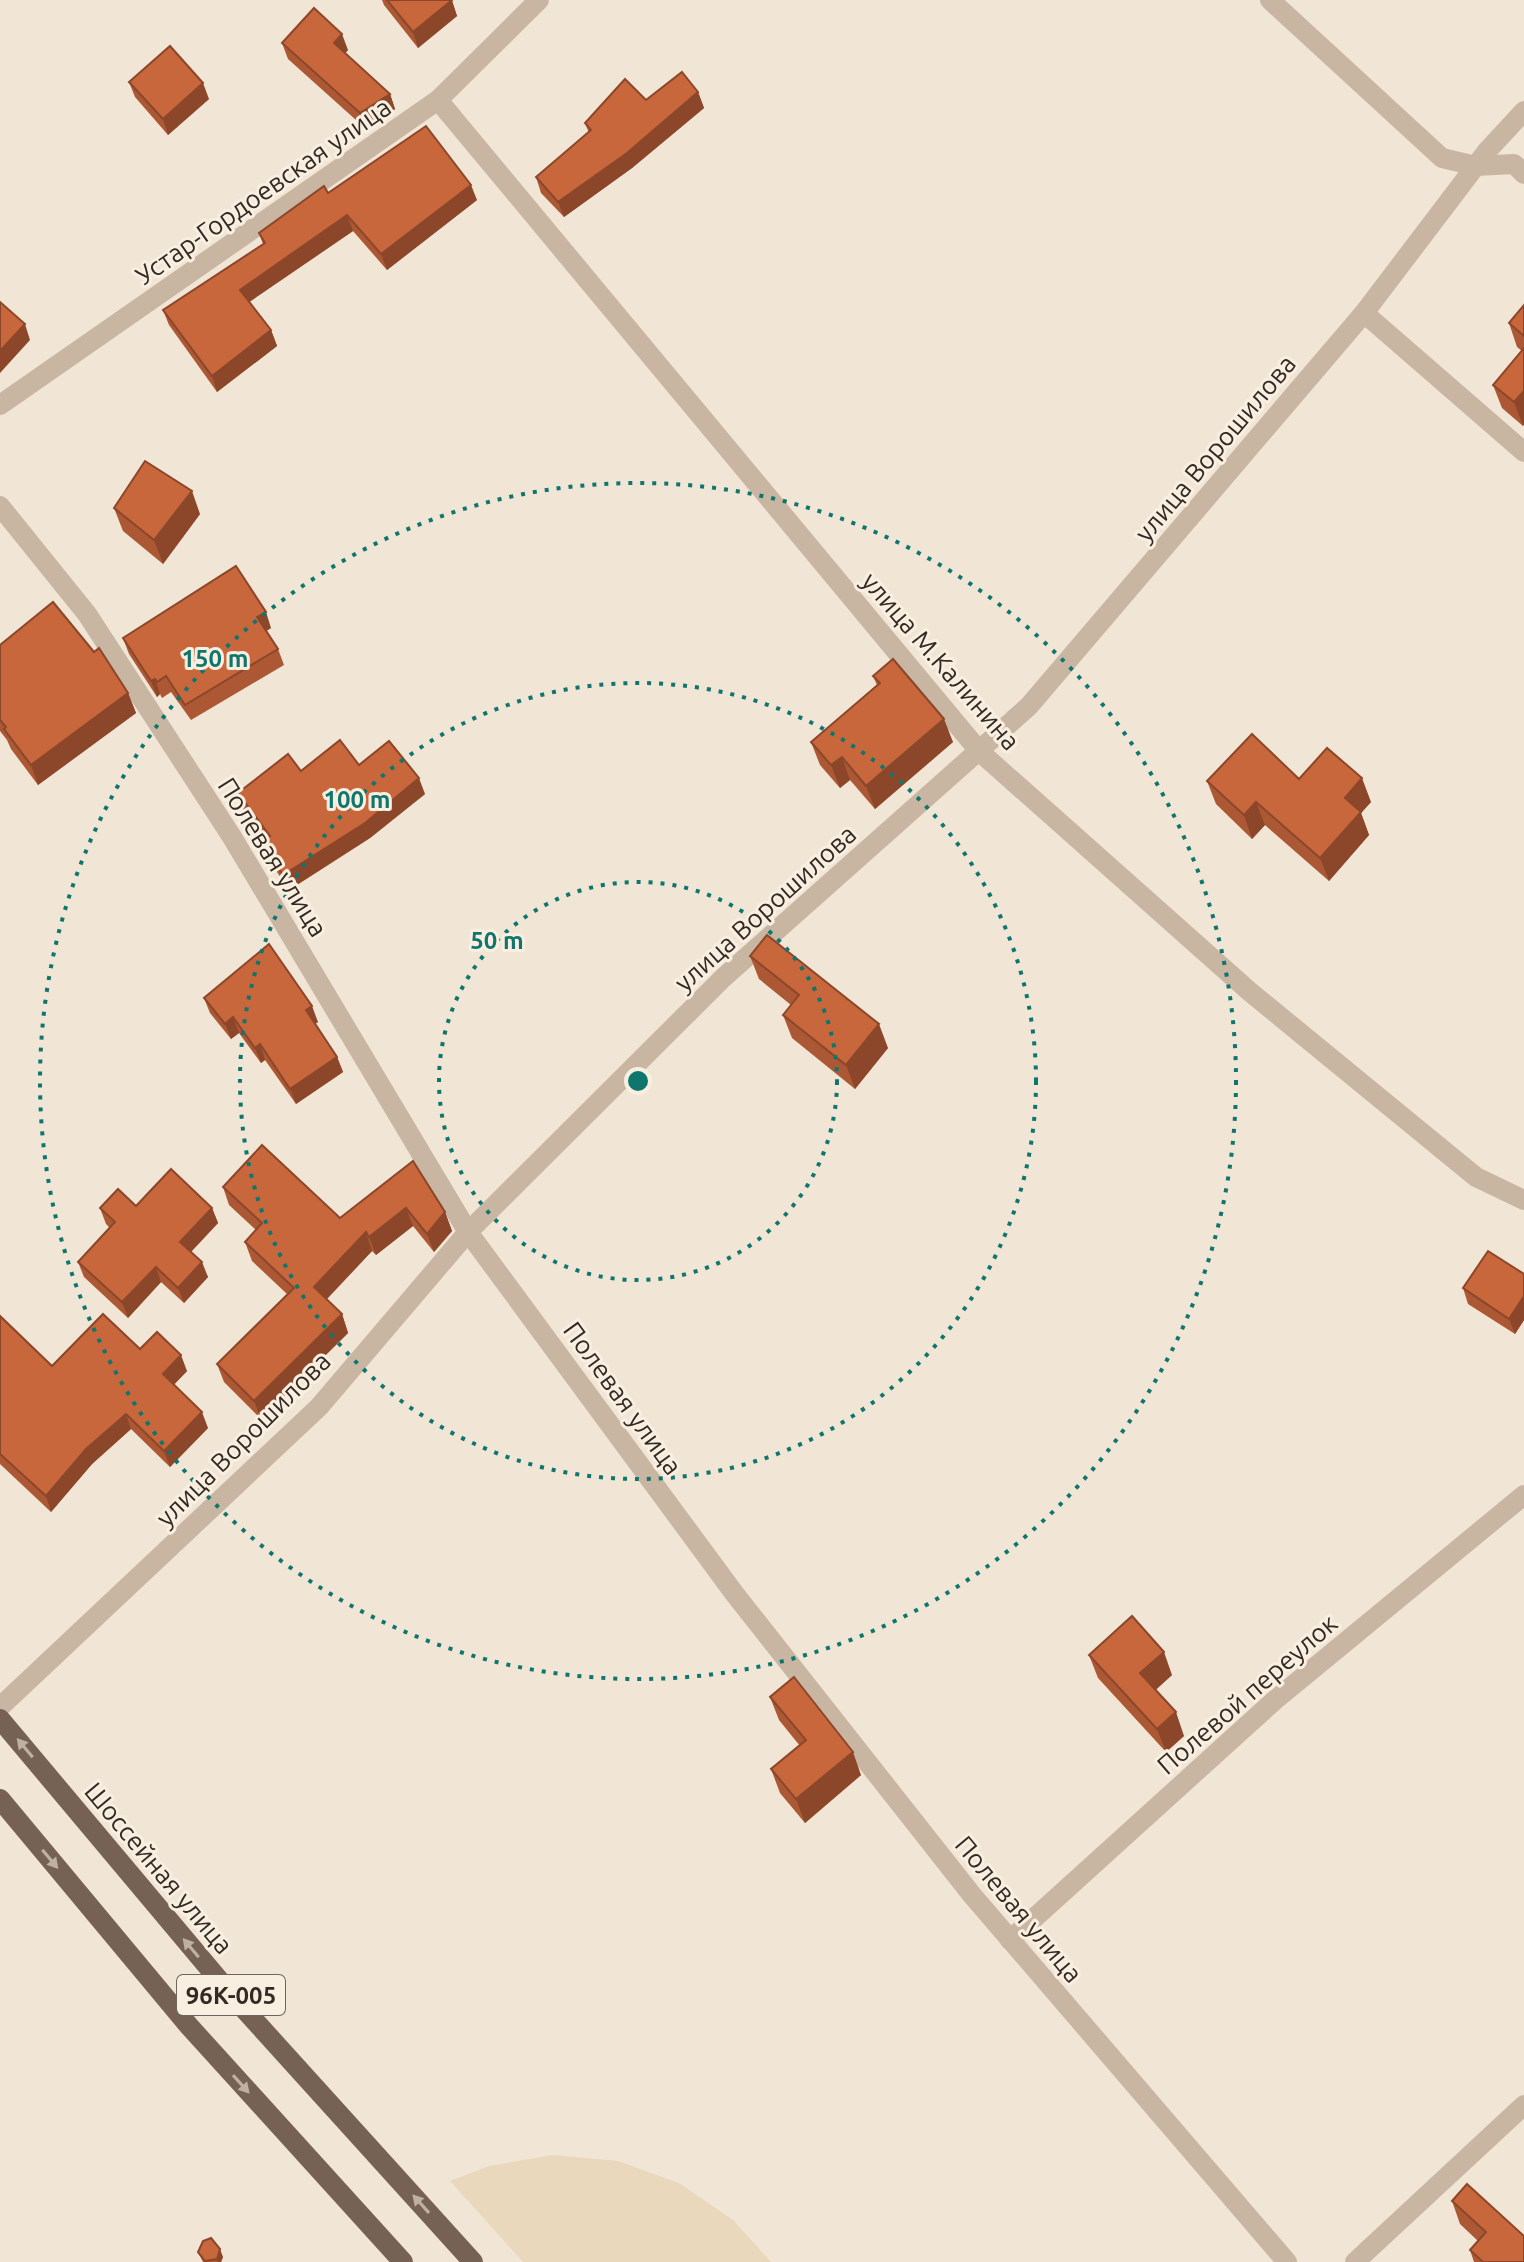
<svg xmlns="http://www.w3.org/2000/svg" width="1524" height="2262" viewBox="0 0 1524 2262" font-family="Ubuntu,sans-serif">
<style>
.plaza{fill:#e9d8bc}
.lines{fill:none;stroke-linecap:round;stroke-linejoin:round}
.minor{stroke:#c8b6a2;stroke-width:20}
.primary{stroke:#756255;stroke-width:20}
.wall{fill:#ac5834}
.shaded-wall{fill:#8c472a}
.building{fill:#c8663c;stroke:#8c472a;stroke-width:2}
.oneway{fill:#beb0a2}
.ring{fill:none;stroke:#0f766e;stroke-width:4;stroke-dasharray:4 8}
.labels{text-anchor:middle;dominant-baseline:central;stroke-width:6;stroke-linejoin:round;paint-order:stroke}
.shield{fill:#f9efe1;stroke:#6e655d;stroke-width:2}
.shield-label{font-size:24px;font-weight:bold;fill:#332a24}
.street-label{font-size:26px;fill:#332a24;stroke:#f9efe1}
.centre{fill:#0f766e;stroke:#f9efe1;stroke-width:4}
.ring-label{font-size:24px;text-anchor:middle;font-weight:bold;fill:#0f766e;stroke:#f9efe1;stroke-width:6;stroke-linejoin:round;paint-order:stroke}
</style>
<rect width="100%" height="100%" fill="#f1e5d5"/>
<!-- plaza -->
<path class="plaza" d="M553,2155L618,2161L679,2183L733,2220L771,2262H523L450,2181L489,2166Z"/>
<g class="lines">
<!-- minor -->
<g class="minor">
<path d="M1270,0L1442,158L1476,166L1514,164L1524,174"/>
<path d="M438,100L980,752L1249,991L1476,1177L1524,1200"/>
<path d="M1364,313L1524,452"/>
<path d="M0,405L438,100L539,0"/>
<path d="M0,506L87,614L232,837L468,1232L734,1593L972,1895L1287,2262"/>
<path d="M0,1707L319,1407L468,1232L723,978L1029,706L1364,313L1487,151L1524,111"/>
<path d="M1010,1940L1275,1700L1524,1495"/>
<path d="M1355,2262L1524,2105"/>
</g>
<!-- primary -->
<g class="primary">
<path d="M0,1719L235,1999L473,2262"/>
<path d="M0,1799L189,2026L403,2262"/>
</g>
</g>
<!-- wall -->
<g class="wall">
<path d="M382,0H451L457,16L418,48L384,5Z"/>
<path d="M282,43L348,50L345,53L390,94L395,109L366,129L288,59Z"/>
<path d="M129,82L209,99L168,135L135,97Z"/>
<path d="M698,92L704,108L632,168L564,217L541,193L536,177L589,133L585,123L646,100Z"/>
<path d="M328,193L477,200L387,270L353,231L249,302L271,330L277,346L217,392L169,325L163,310L263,244L259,233Z"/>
<path d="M1524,305V424L1523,426L1502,408L1493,385L1522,351L1517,347L1509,323Z"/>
<path d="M114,508L200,514L163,564L123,531Z"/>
<path d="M271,628L266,631L278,649L284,665L191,720L171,692L162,698L160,694L157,697L129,654L123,638Z"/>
<path d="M0,645L128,693L136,713L38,785L11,749L7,740L0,731Z"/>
<path d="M873,676L953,742L875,809L850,780L840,788L820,765L811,742L877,685Z"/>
<path d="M359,765L425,794L370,838L289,890L267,857L261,842L266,838L243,809L238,793L301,771Z"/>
<path d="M1299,779L1371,802L1361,813L1369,835L1329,881L1265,825L1252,839L1216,804L1207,781Z"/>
<path d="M750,956L888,1048L855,1089L792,1038L783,1015L791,1005L759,979Z"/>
<path d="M204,998L318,1022L315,1024L337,1057L343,1072L296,1104L265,1060L261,1063L239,1033L231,1039L210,1013Z"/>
<path d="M413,1161L445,1212L452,1231L434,1252L413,1226L376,1255L372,1251L327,1299L342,1314L348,1333L261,1419L224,1382L217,1364L287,1294L252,1261L245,1242L256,1230L229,1205L223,1187L340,1218Z"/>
<path d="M136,1206L212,1208L218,1223L191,1252L208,1277L184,1303L161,1282L128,1318L84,1277L78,1262L110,1228L106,1224L100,1208Z"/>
<path d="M1524,1274V1320L1515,1334L1468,1304L1463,1288Z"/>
<path d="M0,1316L52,1366L140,1349L187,1371L174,1384L208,1428L170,1467L131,1429L92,1464L51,1512L0,1464Z"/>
<path d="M1089,1655L1172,1675L1155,1690L1184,1736L1166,1752L1098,1678Z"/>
<path d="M770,1697L861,1775L805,1823L780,1793L771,1769L800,1746L779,1720Z"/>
<path d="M1452,2201L1524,2262H1474L1470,2250L1478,2241L1460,2224Z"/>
<path d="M198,2252L223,2257L221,2262H203Z"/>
</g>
<!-- shaded-wall -->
<g class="shaded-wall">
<path d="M452,0L457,16L418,48L413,32Z"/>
<path d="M342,34L348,50L340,59L334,43Z"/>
<path d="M203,83L209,99L168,135L163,119Z"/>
<path d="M698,92L704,108L632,168L564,217L558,202Z"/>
<path d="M390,94L395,109L366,129L360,113Z"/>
<path d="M471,185L477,200L387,270L381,254Z"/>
<path d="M347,215L353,231L245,305L240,290Z"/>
<path d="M25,324L30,340L0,373V351Z"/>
<path d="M271,330L277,346L217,392L212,376Z"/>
<path d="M1524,391V424L1523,426L1514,402Z"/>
<path d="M192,491L200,514L163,564L154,540Z"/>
<path d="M266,612L271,628L263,633L257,617Z"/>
<path d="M155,679L160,694L157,697L151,681Z"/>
<path d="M128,693L136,713L38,785L31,765Z"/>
<path d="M944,719L953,742L875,809L866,786Z"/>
<path d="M842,757L850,780L840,788L831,765Z"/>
<path d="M419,778L425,794L370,838L289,890L283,875Z"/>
<path d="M1362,778L1371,802L1361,813L1369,835L1329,881L1320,858L1345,798Z"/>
<path d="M1256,802L1265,825L1252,839L1244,815Z"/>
<path d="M312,1006L318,1022L312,1026L306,1010Z"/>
<path d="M233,1017L239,1033L231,1039L225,1024Z"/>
<path d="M879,1024L888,1048L855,1089L846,1065Z"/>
<path d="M260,1044L265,1060L261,1063L255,1048Z"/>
<path d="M337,1057L343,1072L296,1104L290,1089Z"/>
<path d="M212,1208L218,1223L186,1257L180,1242Z"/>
<path d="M406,1208L413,1226L376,1255L369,1237Z"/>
<path d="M445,1212L452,1231L434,1252L427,1234Z"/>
<path d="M366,1232L372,1251L321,1305L314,1287Z"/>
<path d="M202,1262L208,1277L184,1303L178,1288Z"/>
<path d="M156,1267L161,1282L128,1318L122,1302Z"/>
<path d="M1524,1296V1320L1515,1334L1509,1319Z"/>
<path d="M342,1314L348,1333L261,1419L254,1401Z"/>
<path d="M181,1355L187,1371L169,1390L163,1374Z"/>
<path d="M202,1412L208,1428L170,1467L164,1451Z"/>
<path d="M126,1414L131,1429L92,1464L51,1512L46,1496L86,1449Z"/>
<path d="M1164,1652L1172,1675L1148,1697L1140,1673Z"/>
<path d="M1176,1712L1184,1736L1166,1752L1157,1729Z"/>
<path d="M853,1752L861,1775L805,1823L796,1799Z"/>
<path d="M220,2249L223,2257L221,2262H218L217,2259Z"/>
</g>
<!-- building -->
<g class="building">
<path d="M387,0H452L413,32Z"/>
<path d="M314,8L342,34L334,43L390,94L360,113L282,43Z"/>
<path d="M170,46L203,83L163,119L129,82Z"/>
<path d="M682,72L698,92L627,153L558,202L536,177L591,130L585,123L625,79L646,100Z"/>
<path d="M426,126L471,185L381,254L347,215L240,290L271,330L212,376L163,310L265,243L259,233L324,186L328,193Z"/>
<path d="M0,302L25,324L0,351Z"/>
<path d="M1524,305V336L1509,323Z"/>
<path d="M1524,348V391L1514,402L1493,385Z"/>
<path d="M145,461L192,491L154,540L114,508Z"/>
<path d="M236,566L266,612L257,617L278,649L185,705L166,676L157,682L155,679L151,681L123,638Z"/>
<path d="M53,602L94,652L99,648L128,693L31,765L4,729L6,727L0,720V645Z"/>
<path d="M893,659L944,719L866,786L842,757L831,765L811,742L880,683L873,676Z"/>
<path d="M1252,734L1299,779L1327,748L1362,778L1345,798L1361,812L1320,858L1256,802L1244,815L1207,781Z"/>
<path d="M340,740L359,765L389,741L419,778L365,823L283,875L261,842L270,836L238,793L288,754L301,771Z"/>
<path d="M767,935L879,1024L846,1065L783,1015L799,995L750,956Z"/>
<path d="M269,944L312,1006L306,1010L337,1057L290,1089L260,1044L255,1048L233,1017L225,1024L204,998Z"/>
<path d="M262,1145L340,1218L413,1161L445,1212L427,1234L406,1208L369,1237L366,1232L314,1287L342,1314L254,1401L217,1364L294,1288L245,1242L262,1223L223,1187Z"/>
<path d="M171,1169L212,1208L180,1242L202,1262L178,1288L156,1267L122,1302L78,1262L115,1222L100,1208L118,1189L136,1206Z"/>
<path d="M1488,1251L1524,1274V1296L1509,1319L1463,1288Z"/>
<path d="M103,1314L140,1349L157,1332L181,1355L163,1374L202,1412L164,1451L126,1414L86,1449L46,1496L0,1454V1316L52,1366Z"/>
<path d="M1132,1616L1164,1652L1140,1673L1176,1712L1157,1729L1089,1655Z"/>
<path d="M794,1677L853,1752L796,1799L771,1769L806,1740L770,1697Z"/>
<path d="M1467,2184L1524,2236V2262H1483L1470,2250L1486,2232L1452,2201Z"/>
<path d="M211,2238L220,2249L217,2259L205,2261L198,2252L203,2241Z"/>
</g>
<!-- one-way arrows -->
<defs><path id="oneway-solid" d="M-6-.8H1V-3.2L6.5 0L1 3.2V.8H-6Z" transform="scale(2)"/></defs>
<g class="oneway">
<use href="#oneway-solid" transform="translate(25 1748) rotate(-130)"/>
<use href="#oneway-solid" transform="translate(50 1859) rotate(50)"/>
<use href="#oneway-solid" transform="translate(191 1948) rotate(-130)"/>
<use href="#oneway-solid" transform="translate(241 2084) rotate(48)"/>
<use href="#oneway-solid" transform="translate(421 2204) rotate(-132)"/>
</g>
<!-- distance rings -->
<g class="ring">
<circle cx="638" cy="1081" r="199"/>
<circle cx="638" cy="1081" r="398"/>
<circle cx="638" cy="1081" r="598"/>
</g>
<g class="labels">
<!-- shield labels -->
<rect class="shield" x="177" y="1975" width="108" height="40" rx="6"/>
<g class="shield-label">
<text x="231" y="1995">96К-005</text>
</g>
<!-- street labels -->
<g class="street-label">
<text transform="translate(263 191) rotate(-35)">Устар-Гордоевская улица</text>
<text transform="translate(1215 448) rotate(-50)">улица Ворошилова</text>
<text transform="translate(941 661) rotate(49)">улица М.Калинина</text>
<text transform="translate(273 857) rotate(58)">Полевая улица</text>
<text transform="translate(765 908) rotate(-42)">улица Ворошилова</text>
<text transform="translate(623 1398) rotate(54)">Полевая улица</text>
<text transform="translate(243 1439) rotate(-45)">улица Ворошилова</text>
<text transform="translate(1247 1694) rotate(-41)">Полевой переулок</text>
<text transform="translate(159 1868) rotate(50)">Шоссейная улица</text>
<text transform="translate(1019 1909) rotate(50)">Полевая улица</text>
</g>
</g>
<circle cx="638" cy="1081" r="12" class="centre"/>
<g class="ring-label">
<text x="215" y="667">150 m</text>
<text x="357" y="808">100 m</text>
<text x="497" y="949">50 m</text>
</g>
</svg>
